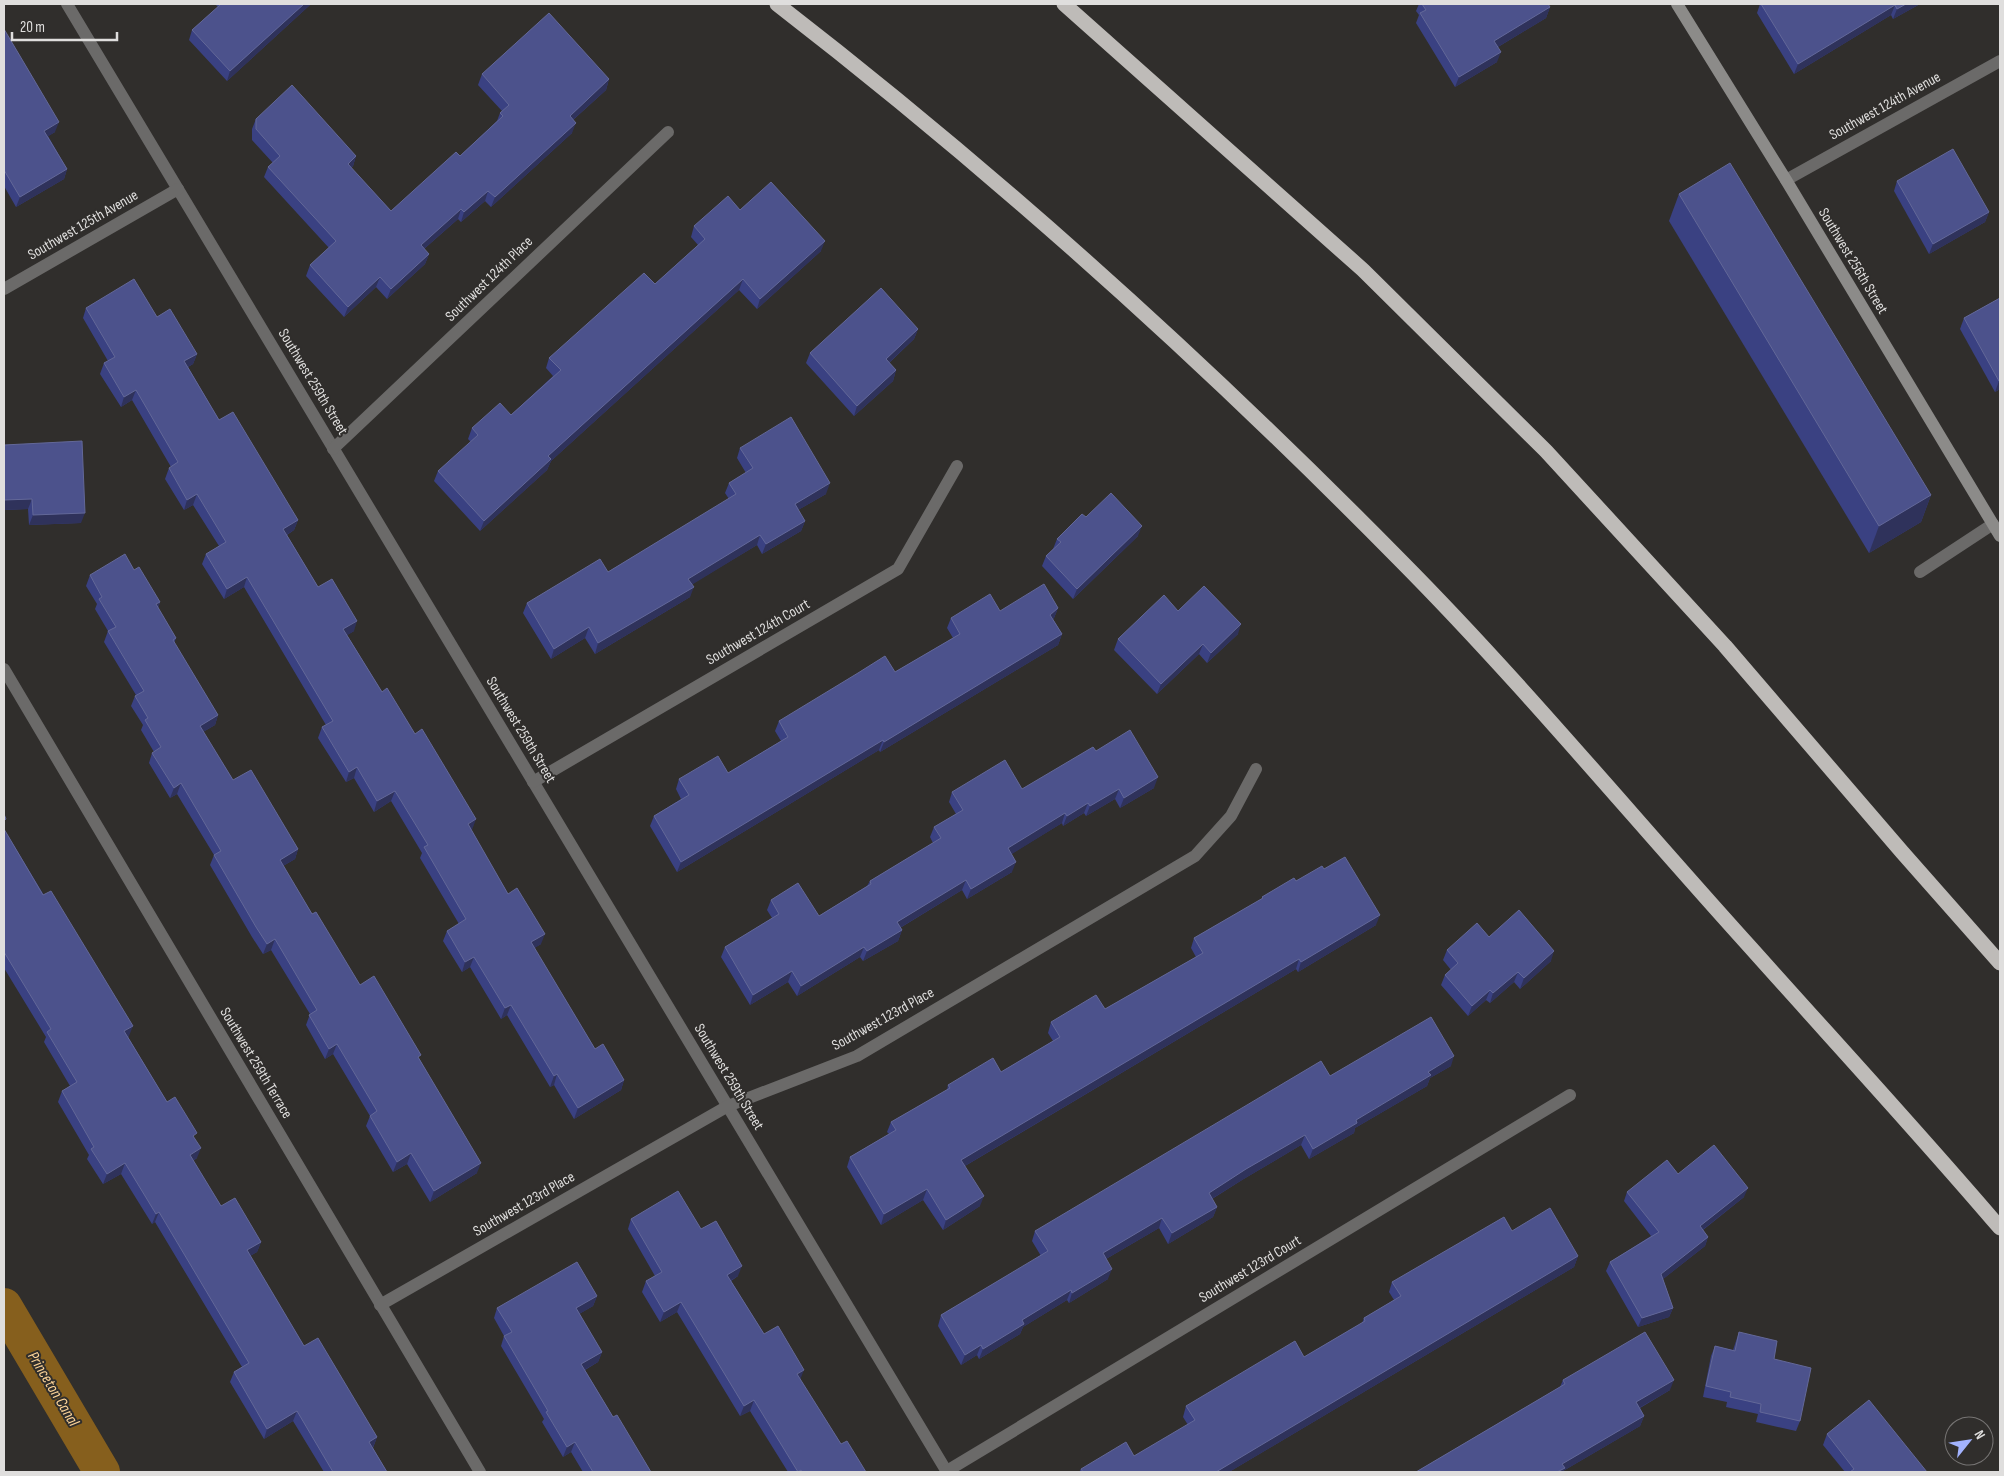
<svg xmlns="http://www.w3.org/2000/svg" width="2004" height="1476" viewBox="0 0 2004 1476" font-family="'Sofia Sans Condensed',sans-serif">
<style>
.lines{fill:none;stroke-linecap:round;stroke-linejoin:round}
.canal{stroke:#865f1d;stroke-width:36}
.lane{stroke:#6b6a69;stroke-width:12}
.street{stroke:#6b6a69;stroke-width:12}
.secondary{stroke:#8c8b89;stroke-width:12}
.highway{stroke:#bebbb8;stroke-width:15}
.wall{fill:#3a4182}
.shaded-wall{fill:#2f325b}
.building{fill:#4c528c;stroke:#636898}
.labels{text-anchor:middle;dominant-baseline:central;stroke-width:4;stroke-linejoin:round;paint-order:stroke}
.street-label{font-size:15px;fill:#dfdedd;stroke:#302e2c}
.water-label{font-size:16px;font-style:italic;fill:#fdd498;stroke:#302e2c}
</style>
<rect width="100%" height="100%" fill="#302e2c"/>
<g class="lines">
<!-- canal -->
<path class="canal" d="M4,1306L102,1472"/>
<!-- lane -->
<path class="lane" d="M1920,572L1993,524"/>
<!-- street -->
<g class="street">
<path d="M67,4L947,1472"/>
<path d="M1786,180L2000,61"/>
<path d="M4,289L178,189"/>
<path d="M333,449L668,132"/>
<path d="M4,669L480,1472"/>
<path d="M533,782L898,569L957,466"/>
<path d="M380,1305L728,1106L857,1056L1195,856L1231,816L1256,769"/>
<path d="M947,1471L1570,1095"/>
</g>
<!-- secondary -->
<path class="secondary" d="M1677,4L1786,180L2000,536"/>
<!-- highway -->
<g class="highway">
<path d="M777,4C997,174 1205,362 1400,560C1523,684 1634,819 1751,948C1834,1041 1919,1133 2000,1228"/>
<path d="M1064,4L1363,270L1546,451L1725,646L1902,852L2000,963"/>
</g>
</g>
<!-- wall -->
<g class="wall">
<path d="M215,4H311L227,81L189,40L192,30L218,7Z"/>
<path d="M1419,4H1548L1550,7L1546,18L1498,47L1497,62L1455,87L1416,23L1419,15L1416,11Z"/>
<path d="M1760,4H1920L1893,19L1891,15L1794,74L1757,13Z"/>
<path d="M4,29L55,132L48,136L67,169L64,179L16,207L4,186Z"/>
<path d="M482,74L609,79L606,90L573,120L572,133L491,207L485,201L461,222L458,219L424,249L429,254L425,264L387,299L376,287L344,317L306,276L310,265L329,248L264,177L268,167L273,163L252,140V129L256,119L356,156L353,166L351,168L391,211L460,156L497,121L500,113L502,111L478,85Z"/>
<path d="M1897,181L1989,212L1985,222L1929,254L1894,191Z"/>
<path d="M1679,194L1931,495L1921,522L1869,553L1669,221Z"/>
<path d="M740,210L821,251L757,309L739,290L551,461L547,470L480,531L434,481L438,471L471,442L468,439L472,428L511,415L553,376L546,368L549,358L655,284L698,245L691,237L694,226Z"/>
<path d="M2000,298V389L1995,392L1960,329L1964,318Z"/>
<path d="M86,308L157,317L197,354L193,364L188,367L219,420L298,520L294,530L287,535L318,587L354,631L347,635L382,692L472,830H471L508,894L541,944L534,948L595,1049L624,1080L621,1090L574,1119L554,1085L550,1087L507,1015L501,1019L470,967L462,972L443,941L447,931L459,924L420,858L422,853L391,801L374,812L354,778L346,782L318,738L322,727L326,725L244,587L224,599L202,564L206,554L219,546L193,505L184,510L165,479L169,468L171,467L132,400L121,407L100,374L104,363L108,361L83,318Z"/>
<path d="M918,329L914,339L889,363L896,370L893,381L854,416L806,363L810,353Z"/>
<path d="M4,445L81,523L29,525L28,509L4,510Z"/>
<path d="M740,448L826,494L798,510L805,521L801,531L762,554L757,545L692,584L690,597L595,654L585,638L551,659L523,613L527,603L608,572L729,499L725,493L729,483L746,473L737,458Z"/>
<path d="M1086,517L1138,536L1073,599L1042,566L1046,556L1053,549L1057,539Z"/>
<path d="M134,570L160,602L158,608L176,638L174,643L218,715L215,725L203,732L233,780L298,849L295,859L283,866L312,914L360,985L420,1060L477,1173L430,1202L407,1164L393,1172L366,1126L370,1116L333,1054L325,1059L306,1025L310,1014L271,950L263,954L252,937L210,865L214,855L177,794L170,798L149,763L152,753L154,752L141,730L143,725L131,706L135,696L136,695L104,642L108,631L95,609L97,604L86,586L90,575Z"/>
<path d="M1058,608L1054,618L1053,619L1062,634L1058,645L880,752L879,750L677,872L650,826L654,816L681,799L676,789L679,779L728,773L781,741L775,731L779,721L895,672L953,638L947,628L951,618L1000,611Z"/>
<path d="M1178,611L1238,634L1207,663L1199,654L1157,694L1114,650L1118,639Z"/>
<path d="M1096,751L1154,788L1120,808L1115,799L1086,816L1084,813L1063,826L1062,823L1011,854L1012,872L967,899L962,890L900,928L902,930L898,941L863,961L860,957L797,996L788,982L750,1005L721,957L725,947L772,918L767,910L771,900L819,916L867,886L870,881L933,843L930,837L934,827L956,814L949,802L952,792L1022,789Z"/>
<path d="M4,829L129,1036L128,1037L167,1102L195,1139L197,1158L193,1161L221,1206L261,1242L257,1252L250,1256L304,1346L377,1437L373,1448L387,1472H324L293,1421L264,1439L230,1382L234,1372L242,1367L155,1222L152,1224L121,1174L103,1184L87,1159L89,1155L58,1102L62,1091L70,1086L44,1042L46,1037L4,968Z"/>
<path d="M1324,869L1376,925L1298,972L1296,969L965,1166L980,1206L943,1230L923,1200L881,1225L847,1167L850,1157L889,1134L887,1132L891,1122L947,1090L948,1085L1001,1072L1053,1041L1048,1033L1051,1022L1105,1009L1196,957L1191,948L1194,938L1262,899V897L1296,881Z"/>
<path d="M1447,950L1551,961L1520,989L1514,982L1490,1003L1486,1000L1468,1016L1441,985L1445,975L1451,970L1443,960Z"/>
<path d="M1451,1066L1430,1078L1427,1086L1355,1128L1354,1133L1309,1159L1301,1145L1242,1180L1212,1199L1217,1207L1213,1217L1168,1244L1159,1228L1106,1259L1108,1279L1069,1303L1067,1300L1023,1327L1020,1334L979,1359L977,1355L961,1365L938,1326L941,1315L1041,1256L1032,1241L1035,1231L1330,1076Z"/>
<path d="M1678,1174L1744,1197L1703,1230L1708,1237L1705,1246L1663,1279L1673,1308L1669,1317L1638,1327L1606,1271L1610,1262L1651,1236L1624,1201L1627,1192Z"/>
<path d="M631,1219L701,1229L738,1276L731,1281L764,1334L800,1380L841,1444L866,1472H788L750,1411L740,1416L677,1312L660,1322L642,1292L646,1281L655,1276L628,1229Z"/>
<path d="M1512,1231L1578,1256L1574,1267L1229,1472H1079L1081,1469L1134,1456L1188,1425L1183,1417L1186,1406L1304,1357L1362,1323L1364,1318L1394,1300L1389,1292L1392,1282Z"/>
<path d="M597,1296L593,1306L579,1314L602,1352L598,1362L585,1370L613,1417L651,1472H583L571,1452L563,1457L542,1422L544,1419L501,1346L504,1336L494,1318L497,1308Z"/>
<path d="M1739,1332L1774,1359L1800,1421L1796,1431L1756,1422L1758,1414L1726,1407L1727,1402L1703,1397L1711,1356L1715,1346L1733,1350Z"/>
<path d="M1563,1380L1670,1390L1640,1408L1644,1416L1640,1426L1563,1471V1472H1416L1560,1387Z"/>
<path d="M1827,1434L1927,1472H1845L1823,1445Z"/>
</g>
<!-- shaded-wall -->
<g class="shaded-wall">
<path d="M304,4H311L227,81L230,71Z"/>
<path d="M1906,4H1920L1893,19L1897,9Z"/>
<path d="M1895,5L1891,15L1794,74L1798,64Z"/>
<path d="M1550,7L1546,18L1491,51L1494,41Z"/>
<path d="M1501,52L1497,62L1455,87L1459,77Z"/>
<path d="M609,79L606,90L566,126L570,116Z"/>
<path d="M59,122L55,132L41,141L44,131Z"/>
<path d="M576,123L572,133L491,207L495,197Z"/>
<path d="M356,156L353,166L344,174L348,164Z"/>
<path d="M67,169L64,179L16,207L20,197Z"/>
<path d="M488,191L485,201L461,222L464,212Z"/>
<path d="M461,209L458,219L417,255L421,245Z"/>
<path d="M1989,212L1985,222L1929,254L1933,244Z"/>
<path d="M825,241L821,251L757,309L760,299Z"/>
<path d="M429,254L425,264L387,299L391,289Z"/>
<path d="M380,277L376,287L344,317L348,307Z"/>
<path d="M743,279L739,290L551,461L547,470L480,531L484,521L548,456Z"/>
<path d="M918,329L914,339L882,369L886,359Z"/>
<path d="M197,354L193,364L180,371L184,361Z"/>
<path d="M896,370L893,381L854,416L857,406Z"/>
<path d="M1999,381H2000V389L1995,392Z"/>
<path d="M136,390L132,400L121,407L124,397Z"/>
<path d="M830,483L826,494L791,514L795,504Z"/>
<path d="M197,494L193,505L184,510L187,500Z"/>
<path d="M1931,495L1921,522L1869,553L1879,526Z"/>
<path d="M32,499L28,509L4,510V500Z"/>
<path d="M85,513L81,523L29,525L33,515Z"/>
<path d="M298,520L294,530L280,539L283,529Z"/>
<path d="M805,521L801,531L762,554L766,544Z"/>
<path d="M1142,526L1138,536L1073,599L1077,589Z"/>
<path d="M760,535L757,545L685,589L688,579Z"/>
<path d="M247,577L244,587L224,599L227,589Z"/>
<path d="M694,587L690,597L595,654L598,643Z"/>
<path d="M160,602L157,612L156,604Z"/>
<path d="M1058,608L1054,618L1046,625L1050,615Z"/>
<path d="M357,621L354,631L340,640L343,629Z"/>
<path d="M1241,624L1238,634L1207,663L1211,653Z"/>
<path d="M589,627L585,638L551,659L554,649Z"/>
<path d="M1062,634L1058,645L880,752L884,742Z"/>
<path d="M1203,644L1199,654L1157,694L1161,684Z"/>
<path d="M218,715L215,725L196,736L200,726Z"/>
<path d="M883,740L879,750L677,872L681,862Z"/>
<path d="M357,767L354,778L346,782L349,772Z"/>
<path d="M1158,777L1154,788L1120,808L1124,798Z"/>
<path d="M181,783L177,794L170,798L174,788Z"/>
<path d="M1119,789L1115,799L1086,816L1090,806Z"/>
<path d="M395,791L391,801L374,812L377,801Z"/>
<path d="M1088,803L1084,813L1063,826L1067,816Z"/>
<path d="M1065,813L1062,823L1004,859L1008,848Z"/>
<path d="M476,819L472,830L464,834L468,824Z"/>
<path d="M298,849L295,859L276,870L280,860Z"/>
<path d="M1016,862L1012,872L967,899L971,889Z"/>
<path d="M966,880L962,890L893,932L897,922Z"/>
<path d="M1380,915L1376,925L1298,972L1301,962Z"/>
<path d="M902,930L898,941L863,961L867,951Z"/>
<path d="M545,934L541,944L527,953L531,942Z"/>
<path d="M275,939L271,950L263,954L267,944Z"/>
<path d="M864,947L860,957L797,996L801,986Z"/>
<path d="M1554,951L1551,961L1520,989L1524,978Z"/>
<path d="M474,957L470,967L462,972L465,962Z"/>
<path d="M1299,959L1296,969L958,1170L961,1160Z"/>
<path d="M792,971L788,982L750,1005L753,995Z"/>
<path d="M1518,972L1514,982L1490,1003L1493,993Z"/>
<path d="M1490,990L1486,1000L1468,1016L1472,1006Z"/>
<path d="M511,1005L507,1015L501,1019L505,1008Z"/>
<path d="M133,1026L129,1036L121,1041L124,1031Z"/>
<path d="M337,1044L333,1054L325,1059L329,1049Z"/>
<path d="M1454,1056L1451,1066L1430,1078L1427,1086L1355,1128L1354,1133L1309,1159L1313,1149L1428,1072Z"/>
<path d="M557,1074L554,1085L550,1087L554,1076Z"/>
<path d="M624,1080L621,1090L574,1119L578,1108Z"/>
<path d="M1305,1135L1301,1145L1242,1180L1205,1203L1209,1193L1246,1169Z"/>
<path d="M201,1148L197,1158L186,1165L190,1155Z"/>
<path d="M411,1153L407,1164L393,1172L397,1162Z"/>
<path d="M125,1163L121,1174L103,1184L107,1174Z"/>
<path d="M481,1163L477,1173L430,1202L434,1191Z"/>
<path d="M1748,1188L1744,1197L1696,1235L1700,1226Z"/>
<path d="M927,1189L923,1200L881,1225L884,1214Z"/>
<path d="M984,1196L980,1206L943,1230L946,1220Z"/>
<path d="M1217,1207L1213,1217L1168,1244L1172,1233Z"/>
<path d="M159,1212L155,1222L152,1224L156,1214Z"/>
<path d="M1162,1218L1159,1228L1099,1263L1103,1253Z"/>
<path d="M1708,1237L1705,1246L1658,1283L1661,1274Z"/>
<path d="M261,1242L257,1252L243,1260L247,1250Z"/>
<path d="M1578,1256L1574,1267L1229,1472H1216Z"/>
<path d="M742,1266L738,1276L723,1285L727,1275Z"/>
<path d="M1112,1269L1108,1279L1069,1303L1072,1293Z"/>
<path d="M1071,1290L1067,1300L1023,1327L1020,1334L979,1359L983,1349L1022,1320Z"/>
<path d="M597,1296L593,1306L572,1318L576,1308Z"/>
<path d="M681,1302L677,1312L660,1322L664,1312Z"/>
<path d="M1673,1308L1669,1317L1638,1327L1642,1318Z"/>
<path d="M981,1345L977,1355L961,1365L965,1355Z"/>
<path d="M602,1352L598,1362L577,1374L581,1364Z"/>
<path d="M804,1370L800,1380L797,1374Z"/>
<path d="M1674,1380L1670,1390L1632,1412L1636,1402Z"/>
<path d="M754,1400L750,1411L740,1416L744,1406Z"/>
<path d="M297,1411L293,1421L264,1439L267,1429Z"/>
<path d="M1644,1416L1640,1426L1563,1471V1472H1557L1562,1464Z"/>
<path d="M377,1437L373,1447L366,1452L369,1442Z"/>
<path d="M575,1442L571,1452L563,1457L567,1447Z"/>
</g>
<!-- building -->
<g class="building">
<path d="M221,4H304L230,71L192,30Z"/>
<path d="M1422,4H1548L1550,7L1494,41L1501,52L1459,77L1420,13L1426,10Z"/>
<path d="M1761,4H1906L1897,9L1895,5L1798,64Z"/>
<path d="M549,13L609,79L570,116L576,123L495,197L488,191L464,212L461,209L421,245L429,254L391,289L380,277L348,307L310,265L336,241L268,167L280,156L256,129V119L292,85L356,156L348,164L391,211L456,152L460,156L503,116L500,113L509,105L482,74Z"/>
<path d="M4,29L59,122L44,131L67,169L20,197L4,170Z"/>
<path d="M1953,149L1989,212L1933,244L1897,181Z"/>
<path d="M1730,163L1931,495L1879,526L1679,194Z"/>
<path d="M771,182L825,241L760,299L743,279L548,456L551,459L484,521L438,471L478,435L472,428L500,403L511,415L561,370L549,358L644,273L655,284L705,239L694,226L728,196L740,210Z"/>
<path d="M134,279L157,317L170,309L197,354L184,361L219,420L233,412L298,520L283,529L318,587L332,579L357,621L343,629L382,692L387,688L415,734L422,729L476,819L468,824L508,894L517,888L545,934L531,942L595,1049L603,1044L624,1080L578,1108L557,1074L554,1076L511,1005L505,1008L474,957L465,962L447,931L466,919L424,847L428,845L395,791L377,801L357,767L349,772L322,727L333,721L247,577L227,589L206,554L226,542L197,494L187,500L169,468L178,462L136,390L124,397L104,363L115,357L86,308Z"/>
<path d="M881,288L918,329L886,359L896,370L857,406L810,353Z"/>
<path d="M2000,298V381H1999L1964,318Z"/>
<path d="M791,417L830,483L795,504L805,521L766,544L760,535L688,579L694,587L598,643L589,627L554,649L527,603L600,559L608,572L736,494L729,483L753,468L740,448Z"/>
<path d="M82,441L85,513L33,515L32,499L4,500V445Z"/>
<path d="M1111,493L1142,526L1077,589L1046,556L1061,542L1057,539L1082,514L1086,517Z"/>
<path d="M125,554L134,570L139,567L160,602L156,604L176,638L173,640L218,715L200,726L233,780L251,770L298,849L280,860L312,914L316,912L360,985L374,976L421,1055L418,1057L481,1163L434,1191L411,1153L397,1162L370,1116L377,1111L337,1044L329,1049L309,1015L317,1010L275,939L267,944L256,927L214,855L221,851L181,783L174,788L152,753L161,747L145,720L148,718L135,696L144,691L108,631L116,627L99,599L102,597L90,575Z"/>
<path d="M1044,584L1058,608L1050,615L1062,634L884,742L883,740L681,862L654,816L689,795L679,779L718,756L728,773L788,737L779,721L858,673L885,656L895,672L960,634L951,618L990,594L1000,611Z"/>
<path d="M1204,586L1241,624L1211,653L1203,644L1161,684L1118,639L1164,595L1178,611Z"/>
<path d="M1130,730L1158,777L1124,798L1119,789L1090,806L1088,803L1067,816L1065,813L1008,848L1016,862L971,889L966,880L897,922L902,930L867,951L864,947L801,986L792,971L753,995L725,947L779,914L771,900L798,883L819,916L871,884L870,881L941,838L934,827L963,810L952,792L1005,760L1022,789L1093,747L1096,751Z"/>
<path d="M4,814L6,819L4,821Z"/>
<path d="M4,829L43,895L51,891L133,1026L124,1031L167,1102L175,1097L197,1133L193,1136L201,1148L190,1155L221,1206L235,1198L261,1242L247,1250L304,1346L318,1338L377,1437L369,1442L387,1472H333L297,1411L267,1429L234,1372L249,1363L159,1212L156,1214L125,1163L107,1174L91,1149L94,1147L62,1091L77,1082L47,1032L51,1029L4,952Z"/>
<path d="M1345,857L1380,915L1301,962L1299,959L961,1160L984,1196L946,1220L927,1189L884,1214L850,1157L896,1130L891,1122L950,1088L948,1085L993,1058L1001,1072L1060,1037L1051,1022L1096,995L1105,1009L1203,953L1194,938L1263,898L1262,897L1294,878L1296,881L1322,866L1324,869Z"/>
<path d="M1519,910L1554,951L1524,978L1518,972L1493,993L1490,990L1472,1006L1445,975L1458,963L1447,950L1477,923L1489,937Z"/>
<path d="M1431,1017L1454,1056L1428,1072L1431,1075L1356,1120L1357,1123L1313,1149L1305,1135L1246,1169L1209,1193L1217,1207L1172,1233L1162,1218L1103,1253L1112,1269L1072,1293L1071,1290L1022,1320L1024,1324L983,1349L981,1345L965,1355L941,1315L1048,1251L1035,1231L1321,1061L1330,1076Z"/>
<path d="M1714,1145L1748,1188L1700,1226L1708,1237L1661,1274L1673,1308L1642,1318L1610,1262L1659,1232L1627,1192L1667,1160L1678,1174Z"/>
<path d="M678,1191L701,1229L716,1221L742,1266L727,1275L764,1334L778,1326L804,1370L797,1374L841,1444L847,1441L866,1472H802L801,1470L798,1472L754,1400L744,1406L681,1302L664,1312L646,1281L662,1272L631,1219Z"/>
<path d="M1550,1208L1578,1256L1216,1472H1083L1081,1469L1126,1442L1134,1456L1195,1420L1186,1406L1295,1341L1304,1357L1365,1321L1364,1318L1401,1296L1392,1282L1504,1217L1512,1231Z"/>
<path d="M577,1262L597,1296L576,1308L602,1352L581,1364L613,1417L617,1415L651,1472H593L575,1442L567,1447L546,1412L548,1411L504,1336L512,1332L497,1308Z"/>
<path d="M1645,1332L1674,1380L1636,1402L1644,1416L1562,1464L1565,1468L1557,1472H1416L1565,1384L1563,1380Z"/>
<path d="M1739,1332L1777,1341L1774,1359L1811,1368L1800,1421L1760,1412L1761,1404L1730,1397L1731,1392L1706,1386L1715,1346L1735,1351Z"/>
<path d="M1869,1400L1927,1472H1850L1854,1469L1827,1434Z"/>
</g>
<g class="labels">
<!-- street labels -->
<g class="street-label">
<text transform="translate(1885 106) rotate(-29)">Southwest 124th Avenue</text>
<text transform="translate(83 225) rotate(-30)">Southwest 125th Avenue</text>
<text transform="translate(1853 261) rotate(59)">Southwest 256th Street</text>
<text transform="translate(489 279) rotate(-44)">Southwest 124th Place</text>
<text transform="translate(313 382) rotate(59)">Southwest 259th Street</text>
<text transform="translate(758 632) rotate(-30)">Southwest 124th Court</text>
<text transform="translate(521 730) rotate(59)">Southwest 259th Street</text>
<text transform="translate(883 1019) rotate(-29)">Southwest 123rd Place</text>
<text transform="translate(256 1063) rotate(59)">Southwest 259th Terrace</text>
<text transform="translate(729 1077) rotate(59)">Southwest 259th Street</text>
<text transform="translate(524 1204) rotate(-30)">Southwest 123rd Place</text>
<text transform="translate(1250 1269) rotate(-31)">Southwest 123rd Court</text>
</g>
<!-- water labels -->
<g class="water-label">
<text transform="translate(53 1389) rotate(59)">Princeton Canal</text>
</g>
</g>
<!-- border -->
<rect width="2004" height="1476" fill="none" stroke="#dfdedd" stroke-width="10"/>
<!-- north arrow -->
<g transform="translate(1969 1441) rotate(60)"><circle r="24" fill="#302e2c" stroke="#767473"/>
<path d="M0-4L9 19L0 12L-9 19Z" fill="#a2b2fd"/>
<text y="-8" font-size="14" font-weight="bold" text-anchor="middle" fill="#dfdedd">N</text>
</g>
<!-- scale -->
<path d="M12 32v8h105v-8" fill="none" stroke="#dfdedd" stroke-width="2.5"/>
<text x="20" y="32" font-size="15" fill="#dfdedd" stroke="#302e2c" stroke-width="4" paint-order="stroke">20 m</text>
</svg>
